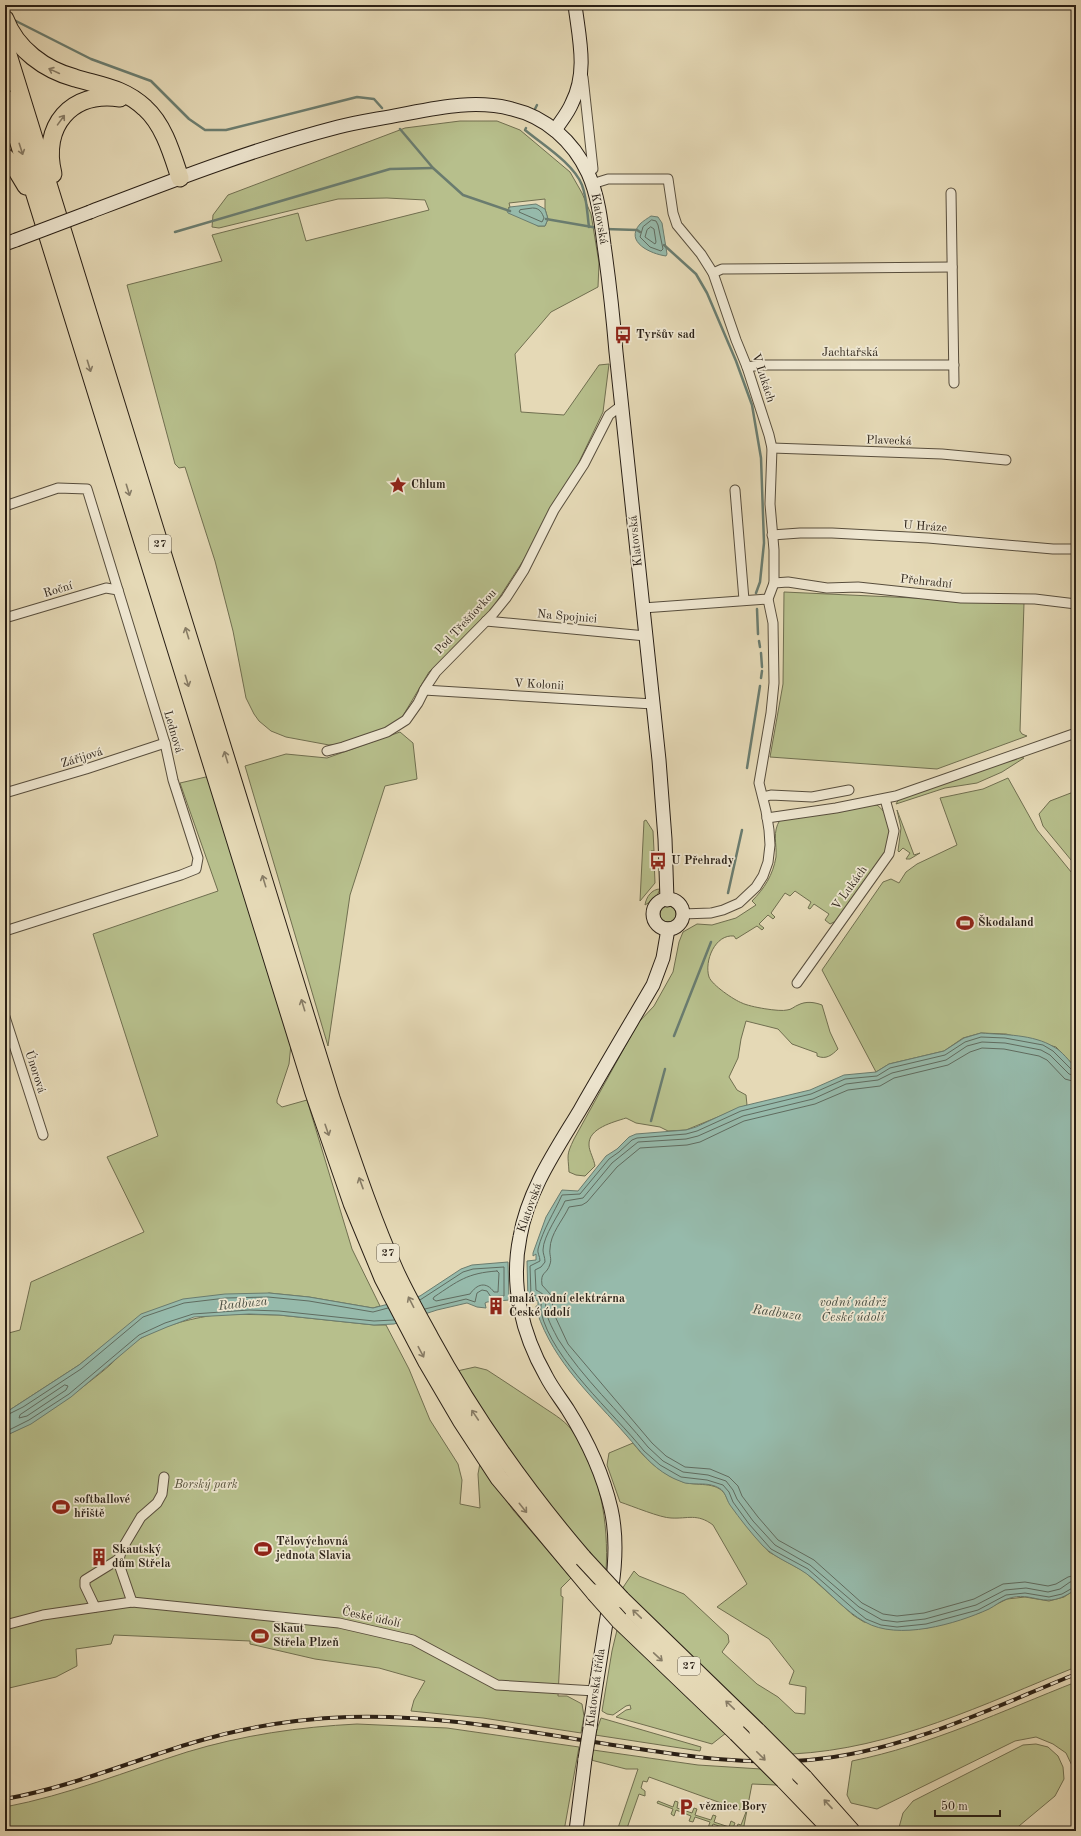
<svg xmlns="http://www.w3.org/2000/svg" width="1081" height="1836" viewBox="0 0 1081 1836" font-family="'Old Standard TT',serif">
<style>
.green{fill:#b7bf8c;stroke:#706f50;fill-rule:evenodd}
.water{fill:#96baab;stroke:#6a7c6f}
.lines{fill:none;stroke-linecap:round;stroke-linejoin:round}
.shore{stroke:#606c60;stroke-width:1}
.stream{stroke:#6a7c6f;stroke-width:2.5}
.street-casing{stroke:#584e3d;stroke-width:11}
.secondary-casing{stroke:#291f15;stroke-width:15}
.highway-casing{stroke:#291f15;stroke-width:19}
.street{stroke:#eee6d0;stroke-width:9}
.secondary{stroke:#eee6d0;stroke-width:13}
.highway{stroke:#e5d9b6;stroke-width:17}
.rail-casing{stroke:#291f15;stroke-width:4}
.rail{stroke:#eee6d0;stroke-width:2.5;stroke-dasharray:8;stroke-linecap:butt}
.secondary-bridge-casing{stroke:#291f15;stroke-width:15;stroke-linecap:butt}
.highway-bridge-casing{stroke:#291f15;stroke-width:19;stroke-linecap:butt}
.secondary-bridge{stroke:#eee6d0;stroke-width:13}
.highway-bridge{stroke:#e5d9b6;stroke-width:17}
.oneway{stroke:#877c66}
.labels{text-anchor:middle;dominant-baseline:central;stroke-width:3.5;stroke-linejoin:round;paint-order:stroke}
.shield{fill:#eee6d0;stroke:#645b4d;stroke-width:1}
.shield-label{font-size:11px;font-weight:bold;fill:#291f15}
.street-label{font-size:12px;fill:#291f15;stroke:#eee6d0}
.poi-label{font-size:12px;font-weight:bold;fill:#291f15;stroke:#eee6d0;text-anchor:start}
.park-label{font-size:12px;font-style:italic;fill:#544f39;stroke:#eee6d0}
.water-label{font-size:13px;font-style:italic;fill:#4a4e42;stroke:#eee6d0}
</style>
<rect width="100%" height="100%" fill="#e5d9b6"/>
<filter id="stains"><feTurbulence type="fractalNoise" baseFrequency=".005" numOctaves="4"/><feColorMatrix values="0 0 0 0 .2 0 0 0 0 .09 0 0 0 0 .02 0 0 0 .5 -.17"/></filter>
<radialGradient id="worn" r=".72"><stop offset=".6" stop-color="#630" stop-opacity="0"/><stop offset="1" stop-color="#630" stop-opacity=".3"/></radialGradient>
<!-- green -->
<g class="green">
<path d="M460,121H497L520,130L570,172L582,193L591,214L599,263L598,287L551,312L515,354L521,412L564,415L599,365L609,364L603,412L569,483L530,550L490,612L429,672L401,719L391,727L341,744L329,745L286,737L271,731L259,721L254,714L246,698L233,631L215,561L185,467L179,468L175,464L127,285L222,261L212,235L298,213L306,241L429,210L425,200L387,198L338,199L219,228L212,227L213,215L228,195L405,128ZM545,199V209L548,219L545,226H538L508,208L510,207L509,203Z"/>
<path d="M784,592L1024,603L1020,731L1022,734L1027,736L937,769L770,757L783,684Z"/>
<path d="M400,732L413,743L417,779L385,786L350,895L328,1046L245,766L286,754L327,758Z"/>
<path d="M1019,757L1024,758L1002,772L977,783L945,788L896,804L900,797Z"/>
<path d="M210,776L291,1044L289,1064L277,1100V1103L282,1107L307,1100L352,1249L380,1306L373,1308L309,1297L269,1293L109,1341L79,1365L5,1413V1334L20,1330L31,1282L144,1232L107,1157L158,1136L93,934L218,891L180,783Z"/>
<path d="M1008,778L1037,830L1076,878V1068L1056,1047L1006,1034L981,1033L963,1038L944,1051L889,1064L876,1072L822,970L883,882L891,879L899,883L906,872L917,864L957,845L940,798L983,789Z"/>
<path d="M1076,791V866L1043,826L1039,814L1050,801Z"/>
<path d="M870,805H877C893,817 891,836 885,853L836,921L830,924L825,920L829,914L814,904L810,909L808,908L811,902L795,891L790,896L785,893L771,913L775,917L773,919L768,915L759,924L764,928L762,930L757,926L736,939L734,936C715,934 704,961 709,977C712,985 734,1000 742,1003C750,1007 780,1012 787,1010C791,1010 795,1006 798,1005C806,1001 814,1002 822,1005L830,1032L838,1049C832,1055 826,1060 817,1056V1053L792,1044L778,1029L746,1021L741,1039L738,1058L729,1077L737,1090L746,1095L747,1105L686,1130L668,1131L660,1127L636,1123L626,1118C614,1122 588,1128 589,1145C589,1151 594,1159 595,1166L585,1176L576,1175L569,1172C568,1154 566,1156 574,1139L638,1023L654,1006L673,972L679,942L683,932L697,924L712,925L736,918L756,905L752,901C764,889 773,875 776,857C777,844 772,832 780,820L818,815Z"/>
<path d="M897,810L914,855L920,853L910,859H906L910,853L903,848L899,852L898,851L901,828Z"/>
<path d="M646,820L653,831L654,851H651L652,858L654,859L655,883L640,901L644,821Z"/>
<path d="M660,889L656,898L645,905C646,897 652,889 660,889Z"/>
<circle cx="668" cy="914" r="8"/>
<path d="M221,1314L279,1315L374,1325H386L409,1369L430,1420L458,1464L462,1480L460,1504L480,1508L478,1474L480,1463L513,1510L571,1578L561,1588V1596L563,1597L558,1696H567L582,1704L584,1716L581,1733L483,1718L411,1711L414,1700L425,1681L379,1668L315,1659L250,1644V1641L114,1635L111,1644L76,1649L77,1666L56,1677L5,1689V1436C41,1419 72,1396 103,1371C117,1360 127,1345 143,1337C167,1324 193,1318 221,1314Z"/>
<path d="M475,1367L487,1370C504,1381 522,1393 540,1405C550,1412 563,1419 571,1429C600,1468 609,1523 606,1571C569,1531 534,1488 503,1444C487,1421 473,1396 457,1371Z"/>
<path d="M633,1443C643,1456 655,1468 670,1476C675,1478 681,1482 687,1483C703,1486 722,1481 728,1501L769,1552L805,1572L853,1615L864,1622L927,1628L979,1613L1007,1599L1025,1597L1049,1601L1064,1597L1076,1589V1667C984,1704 893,1749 792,1754L622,1589L634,1571L639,1576L684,1594L728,1635L729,1642L722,1652L757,1684L778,1697L795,1713L805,1714L806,1687L789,1684L794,1671L769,1639L717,1607L747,1584L713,1525C697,1513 688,1519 671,1518C661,1518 632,1506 620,1502L607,1465L609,1453Z"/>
<path d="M617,1630L726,1733L712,1744L616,1717L626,1710L631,1709L630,1705L626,1706L613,1715L607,1714L602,1711L612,1651Z"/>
<path d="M1076,1682V1774L1066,1753L1053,1744L1036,1737L1015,1741L877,1809L851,1803L847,1795L852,1761C931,1745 1002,1711 1076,1682Z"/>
<path d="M601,1718L701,1747L700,1751L595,1735Z"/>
<path d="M357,1724L447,1728L579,1747L564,1831H5V1807C68,1795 127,1771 187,1752C243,1735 299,1727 357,1724Z"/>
<path d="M1036,1744L1048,1747L1058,1756L1063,1767L1064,1779L1055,1796L1013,1831H898L903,1813L913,1801L1023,1745Z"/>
<path d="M593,1750L698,1765L761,1769L776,1785L752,1784L743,1831H728V1829L713,1824L711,1829L708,1828L710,1822L695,1817L693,1822L689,1821L691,1816L676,1810L674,1816L671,1814L673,1809L657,1803L658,1801L673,1807L675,1801L678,1802L677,1808L692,1813L694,1808L697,1809L695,1815L711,1820L713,1815L716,1816L714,1822L729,1827L731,1821L735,1823L733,1828L736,1829L738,1824L741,1825L746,1812L649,1777L647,1782L643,1781L641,1788L645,1791V1796L639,1794L626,1831H617L638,1769H626L591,1760Z"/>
</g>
<!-- water -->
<g class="water">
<path d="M536,204L545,209L548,219L545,226H538L508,213L507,211L510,207Z"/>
<path d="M651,216L658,217L662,223L667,254L666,256C651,254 624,242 640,224C643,221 648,218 651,216Z"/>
<path d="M981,1033C1004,1035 1033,1034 1054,1047C1062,1051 1069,1061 1076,1068V1589C1044,1613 1034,1589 1007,1599C1000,1601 995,1606 989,1609C956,1624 898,1641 865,1622C845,1611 829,1592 812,1578C797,1565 777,1560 763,1546C751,1533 740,1519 730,1505C726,1499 726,1492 719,1488C709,1482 697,1485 685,1483C680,1481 674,1479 669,1476C651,1466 640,1451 627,1436C593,1397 554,1363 537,1312L536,1306H538V1301L536,1300L528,1301L527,1261L536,1260V1254L533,1256V1253L546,1217L562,1190L578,1191L606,1156L617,1149L629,1137L636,1134L686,1130L696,1127L739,1107L810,1090L844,1075L876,1072L889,1064L944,1051L964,1038Z"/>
<path d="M508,1262L509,1300L487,1302L485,1303L486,1308L477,1307L467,1303L437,1310L394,1324L374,1325L279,1315L249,1314L194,1317L167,1327L141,1338L71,1397L31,1424L5,1436V1413L79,1365L141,1314L183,1299L225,1294L269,1293L309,1297L373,1308L420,1296L461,1269L472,1265Z"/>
</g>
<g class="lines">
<!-- shore -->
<g class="shore">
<path d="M533,208C540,208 542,213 544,218L542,222L519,212L520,210Z"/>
<path d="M652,220L656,221L658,225L663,249L661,251L650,247L640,237L643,227Z"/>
<path d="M651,227L654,229L656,242L655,244L645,237L647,230Z"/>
<path d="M1076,1071L1072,1070L1053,1051L1043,1045L1005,1038L981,1037L965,1042L945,1055L890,1068L877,1076L845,1079L811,1094L741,1111L697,1131L686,1134L637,1138L632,1140L619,1152L609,1159L580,1194L562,1195C554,1213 543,1229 538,1249C537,1253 540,1256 540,1261L530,1266L531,1295L538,1296L541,1300C542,1304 540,1308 541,1312C552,1360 613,1412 644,1451L660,1465L681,1477L707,1480L723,1485L729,1492L733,1502L749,1524L771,1549L808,1569L856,1611L866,1619L881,1625L897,1627L926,1624L978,1610L1006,1595L1025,1593L1049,1597L1062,1594L1076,1586"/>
<path d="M1076,1076L1069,1074L1050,1055L1041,1050L1005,1043L982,1042L967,1046L946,1060L892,1073L878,1080L846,1084L813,1099L743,1116L698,1136L686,1139L638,1142L612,1163L583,1198L565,1201C560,1213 543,1236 543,1250C543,1254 545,1257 545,1262L541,1267L535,1270L536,1290C551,1298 544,1298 546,1311C548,1321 554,1331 558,1339C583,1379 619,1411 648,1447L663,1461L683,1472L708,1475L726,1481L733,1490L737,1499L753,1521L775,1545L810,1565L859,1607L882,1620L897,1622L925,1619L976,1605L1005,1590L1026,1588L1048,1592L1060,1589L1070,1582L1076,1581"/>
<path d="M1076,1082L1065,1079L1047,1060L1039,1056L1004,1049L982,1048L970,1052L948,1065L894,1078L880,1086L848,1090L815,1104L744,1121L700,1142L687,1145L640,1148L617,1167L587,1202L582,1205L569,1207C563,1220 550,1234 550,1249C549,1254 552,1259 550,1264C547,1275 540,1271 542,1285L551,1295L554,1314L568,1344L652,1443L666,1456L685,1467L710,1469L729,1477L738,1486L742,1496L758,1517L778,1540L814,1560L862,1603L883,1614L897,1616L924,1613L974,1599L1003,1584L1025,1582L1048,1586L1056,1584L1068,1577L1076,1575"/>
<path d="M497,1271L499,1273L498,1292H494C486,1281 477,1284 470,1294L436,1301L433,1299L434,1297C458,1281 467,1273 497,1271Z"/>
<path d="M420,1300L463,1272L473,1269L504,1267V1296L491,1297L487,1291L482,1290L477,1293L475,1302L466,1299L425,1309"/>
<path d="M65,1385L68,1386L66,1390L27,1416L19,1418L20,1415Z"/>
<path d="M5,1416L23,1407L81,1369L143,1317L184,1303L226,1298L268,1297L309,1301L373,1312L388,1308"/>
<path d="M5,1432L29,1420L69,1394L139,1335L165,1323L193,1314L249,1310L279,1311L374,1321L394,1320"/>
</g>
<!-- stream -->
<g class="stream">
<path d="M12,19L91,59L151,81L189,119L205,130H226L357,97L374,99L382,108"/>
<path d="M535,109L537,105"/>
<path d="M526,128L525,130C543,145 573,163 582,185C587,198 587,213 589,227"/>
<path d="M400,129L433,168L463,195L510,211"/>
<path d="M546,219L598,228"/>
<path d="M605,229L637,230L640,232"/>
<path d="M175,232L390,169L433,168"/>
<path d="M664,245L696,274L707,293L736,361L752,405L761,458L764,543L760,582L756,593"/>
<path d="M757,609L758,634"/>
<path d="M759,641L760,647"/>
<path d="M761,653L762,667"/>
<path d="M761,678L762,671"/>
<path d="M747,768L760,686"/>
<path d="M728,893L742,830"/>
<path d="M674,1036L711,942"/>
<path d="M651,1121L665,1069"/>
</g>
<!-- street casing -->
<g class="street-casing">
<g id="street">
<path d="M583,77L593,169"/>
<path d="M592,184L608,179H668L673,213L677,225L701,254L713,273L736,340L747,367L769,435L772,448L770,504L774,550V583L768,599L773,623L774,683L771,713L759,783L766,811L769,830L770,845L768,862L763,876L756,887L739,903L723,910L711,913L682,914"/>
<path d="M951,193L954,383"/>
<path d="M713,273L722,269L952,267"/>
<path d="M747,367L761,365H954"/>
<path d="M772,448L942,454L1006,460"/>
<path d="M735,490L744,600"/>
<path d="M5,506L58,488L87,489L165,743L173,780L198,858L196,869L181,875L5,931"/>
<path d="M772,535L800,533H832L928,538L1053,549H1076"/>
<path d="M774,583L788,582L827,588L858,587L961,598L1035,599L1076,604"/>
<path d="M643,608L768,599"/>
<path d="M5,618L106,588L118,590"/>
<path d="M486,621L646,636"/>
<path d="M424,690L653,704"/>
<path d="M327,751L343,747L387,732L406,720L418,703L426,687L436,672L493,614L506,598L524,570L554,510L584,464L609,415L622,405"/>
<path d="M5,793L86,769L165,743"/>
<path d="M763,797L771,795L812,797L849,790"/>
<path d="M767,818L836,808L896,796L1076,733"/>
<path d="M797,983L889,854L894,831L885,799"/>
<path d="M5,1017L43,1135"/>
<path d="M132,1602L120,1567L119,1559L122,1549L141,1517L157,1503L162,1494L164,1477"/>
<path d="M95,1607L85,1586V1580L119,1559"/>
<path d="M5,1625L43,1615L132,1602L339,1623L413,1640L497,1685L595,1691"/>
</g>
</g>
<!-- secondary casing -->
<g class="secondary-casing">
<g id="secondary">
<path d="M555,130C561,121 568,113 572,103C588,72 579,38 575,5"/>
<path d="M90,212C171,181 253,149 338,127C358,122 379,119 399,115C436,108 475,99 512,109C546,117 573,141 588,173C598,195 601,220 604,245C609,280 613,316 616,352C631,488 645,624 659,760L665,839L667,900"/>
<path d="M5,244L16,240"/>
<circle cx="668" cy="914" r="15"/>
<path d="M590,1728C594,1695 600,1662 605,1629C612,1589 620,1549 611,1509C603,1474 587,1440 568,1410C561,1399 552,1388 546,1376C522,1334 510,1285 520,1237C528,1190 556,1150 580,1110C604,1068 629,1026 653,985L663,958L668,929"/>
<path d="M576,1831L585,1759"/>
</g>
</g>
<!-- highway casing -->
<g class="highway-casing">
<g id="highway">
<path d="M5,19C16,49 45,70 75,78C101,86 124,88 145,108C164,125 172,154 180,178"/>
<path d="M5,45L331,1098C351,1156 370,1215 395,1271C405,1293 418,1316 430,1338C473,1417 524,1489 583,1558"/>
<path d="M5,98L314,1093L352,1203L383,1278L427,1362L461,1420L499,1478L595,1593"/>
<path d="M5,157L14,166L26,186"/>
<path d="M53,174C41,126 71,91 120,98"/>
<path d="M621,1599L758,1732"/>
<path d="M619,1620L737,1733"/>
<path d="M804,1778L851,1831"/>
<path d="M784,1780L833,1831"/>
</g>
</g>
<!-- street -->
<use href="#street" class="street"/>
<!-- secondary -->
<use href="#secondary" class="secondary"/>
<!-- highway -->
<use href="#highway" class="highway"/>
<!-- rail casing -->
<g class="rail-casing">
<path id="rail" d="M5,1799C71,1787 132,1761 195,1742C245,1727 296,1719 348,1717C443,1714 539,1734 633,1748C691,1757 750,1765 809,1760C903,1752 989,1709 1076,1674"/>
</g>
<!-- rail -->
<use href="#rail" class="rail"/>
<!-- secondary-bridge casing -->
<g class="secondary-bridge-casing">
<g id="secondary-bridge">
<path d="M16,240L90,212"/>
<path d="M585,1759L590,1728"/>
</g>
</g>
<!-- highway-bridge casing -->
<g class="highway-bridge-casing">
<g id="highway-bridge">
<path d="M583,1558L621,1599"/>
<path d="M595,1593L619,1620"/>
<path d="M758,1732L804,1778"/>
<path d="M737,1733L784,1780"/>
</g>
</g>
<!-- secondary-bridge -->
<use href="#secondary-bridge" class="secondary-bridge"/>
<!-- highway-bridge -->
<use href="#highway-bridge" class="highway-bridge"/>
</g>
<!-- one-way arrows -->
<defs><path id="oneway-shaft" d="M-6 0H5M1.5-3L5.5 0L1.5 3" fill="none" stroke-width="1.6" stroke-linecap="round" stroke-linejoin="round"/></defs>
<g class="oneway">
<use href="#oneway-shaft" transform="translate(54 71) rotate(-155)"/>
<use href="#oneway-shaft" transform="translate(61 120) rotate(-54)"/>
<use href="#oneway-shaft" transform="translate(21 149) rotate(72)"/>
<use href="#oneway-shaft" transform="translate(89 366) rotate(73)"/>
<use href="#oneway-shaft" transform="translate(128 490) rotate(73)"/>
<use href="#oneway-shaft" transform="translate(187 633) rotate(-107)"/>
<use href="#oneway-shaft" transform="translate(187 681) rotate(73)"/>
<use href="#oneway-shaft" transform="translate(226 757) rotate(-107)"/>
<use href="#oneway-shaft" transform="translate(264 881) rotate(-107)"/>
<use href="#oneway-shaft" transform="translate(303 1005) rotate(-107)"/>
<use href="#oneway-shaft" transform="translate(327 1130) rotate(71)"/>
<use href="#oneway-shaft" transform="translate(361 1183) rotate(-110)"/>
<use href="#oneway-shaft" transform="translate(411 1302) rotate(-117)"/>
<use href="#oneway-shaft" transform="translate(421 1352) rotate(62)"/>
<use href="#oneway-shaft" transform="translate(475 1415) rotate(-124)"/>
<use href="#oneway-shaft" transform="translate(523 1508) rotate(51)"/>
<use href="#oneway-shaft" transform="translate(637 1614) rotate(-136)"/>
<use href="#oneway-shaft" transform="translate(658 1657) rotate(43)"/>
<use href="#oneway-shaft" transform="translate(730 1705) rotate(-136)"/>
<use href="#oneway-shaft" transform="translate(761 1756) rotate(45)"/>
<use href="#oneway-shaft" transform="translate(828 1804) rotate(-133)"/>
</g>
<!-- icons -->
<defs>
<g id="bus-bare" transform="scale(1.38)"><path d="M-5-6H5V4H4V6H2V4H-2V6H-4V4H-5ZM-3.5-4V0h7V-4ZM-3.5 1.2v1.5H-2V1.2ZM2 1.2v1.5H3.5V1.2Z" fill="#8f2418" stroke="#eee6d0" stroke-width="2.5" paint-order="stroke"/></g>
<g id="sight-bare" transform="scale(1.38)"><path d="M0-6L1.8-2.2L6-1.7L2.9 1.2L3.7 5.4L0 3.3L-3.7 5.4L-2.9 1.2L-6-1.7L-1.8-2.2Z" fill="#8f2418" stroke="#eee6d0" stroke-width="2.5" paint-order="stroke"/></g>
<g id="stadium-bare" transform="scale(1.38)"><path d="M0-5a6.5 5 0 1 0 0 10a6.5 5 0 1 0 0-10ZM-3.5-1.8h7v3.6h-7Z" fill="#8f2418" stroke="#eee6d0" stroke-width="2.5" paint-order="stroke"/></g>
<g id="building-bare" transform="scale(1.38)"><path d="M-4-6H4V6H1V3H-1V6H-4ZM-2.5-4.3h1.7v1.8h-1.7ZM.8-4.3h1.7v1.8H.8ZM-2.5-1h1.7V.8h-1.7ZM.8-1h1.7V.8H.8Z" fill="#8f2418" stroke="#eee6d0" stroke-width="2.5" paint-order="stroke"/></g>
<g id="parking-bare" transform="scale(1.38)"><path d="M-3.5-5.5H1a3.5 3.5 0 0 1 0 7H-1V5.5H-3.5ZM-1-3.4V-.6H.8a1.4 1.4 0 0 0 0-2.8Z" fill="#8f2418" stroke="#eee6d0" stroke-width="2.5" paint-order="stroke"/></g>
</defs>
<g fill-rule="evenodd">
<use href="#bus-bare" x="623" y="335"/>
<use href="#sight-bare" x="398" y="485"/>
<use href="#bus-bare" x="658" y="861"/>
<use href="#stadium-bare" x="965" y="923"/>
<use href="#building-bare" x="496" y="1306"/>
<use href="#stadium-bare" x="61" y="1507"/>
<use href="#stadium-bare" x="263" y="1549"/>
<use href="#building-bare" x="99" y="1557"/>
<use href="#stadium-bare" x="260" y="1636"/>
<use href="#parking-bare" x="686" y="1807"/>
</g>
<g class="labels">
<!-- shield labels -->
<g class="shield">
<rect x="149" y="535" width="22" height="18" rx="3"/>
<rect x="377" y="1244" width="22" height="18" rx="3"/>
<rect x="678" y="1657" width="22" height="18" rx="3"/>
</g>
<g class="shield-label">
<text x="160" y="544">27</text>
<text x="388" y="1253">27</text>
<text x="689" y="1666">27</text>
</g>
<!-- street labels -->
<g class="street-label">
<text transform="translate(599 219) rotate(80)">Klatovská</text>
<text x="850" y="353">Jachtařská</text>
<text transform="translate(763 378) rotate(72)">V Lukách</text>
<text transform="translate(889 441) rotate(2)">Plavecká</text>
<text transform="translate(925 527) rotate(4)">U Hráze</text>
<text transform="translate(636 541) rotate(-96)">Klatovská</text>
<text transform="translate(926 582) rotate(6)">Přehradní</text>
<text transform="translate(58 590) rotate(-17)">Roční</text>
<text transform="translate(567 617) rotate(5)">Na Spojnici</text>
<text transform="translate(466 622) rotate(-47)">Pod Třešňovkou</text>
<text transform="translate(539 685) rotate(3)">V Kolonii</text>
<text transform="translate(173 732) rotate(74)">Lednová</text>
<text transform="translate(82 758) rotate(-17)">Zářijová</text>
<text transform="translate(850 888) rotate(-54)">V Lukách</text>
<text transform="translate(35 1072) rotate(72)">Únorová</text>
<text transform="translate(530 1208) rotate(-70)">Klatovská</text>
<text transform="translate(371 1618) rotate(12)">České údolí</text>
<text transform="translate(596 1688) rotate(-82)">Klatovská třída</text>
</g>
<!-- poi labels -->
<g class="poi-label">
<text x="636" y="335">Tyršův sad</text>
<text x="411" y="485">Chlum</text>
<text x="671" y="861">U Přehrady</text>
<text x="978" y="923">Škodaland</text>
<text x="509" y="1299">malá vodní elektrárna<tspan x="509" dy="14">České údolí</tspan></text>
<text x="74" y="1500">softballové<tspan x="74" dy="14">hřiště</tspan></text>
<text x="276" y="1542">Tělovýchovná<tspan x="276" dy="14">jednota Slavia</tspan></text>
<text x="112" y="1550">Skautský<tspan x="112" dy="14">dům Střela</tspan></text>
<text x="273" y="1629">Skaut<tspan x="273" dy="14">Střela Plzeň</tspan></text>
<text x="699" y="1807">věznice Bory</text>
</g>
<!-- park labels -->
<g class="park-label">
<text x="206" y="1485">Borský park</text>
</g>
<!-- water labels -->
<g class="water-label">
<text x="853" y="1302">vodní nádrž<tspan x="853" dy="15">České údolí</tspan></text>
<text transform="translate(243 1304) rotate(-6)">Radbuza</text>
<text transform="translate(777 1313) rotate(8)">Radbuza</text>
</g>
</g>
<!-- margin -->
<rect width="1081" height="1836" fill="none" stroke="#e5d9b6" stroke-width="20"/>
<rect x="6" y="6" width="1069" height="1824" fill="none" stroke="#291f15" stroke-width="2"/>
<rect x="10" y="10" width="1061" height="1816" fill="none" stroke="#291f15"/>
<!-- scale -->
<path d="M935 1810v6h65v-6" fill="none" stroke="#291f15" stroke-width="2"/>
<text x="941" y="1810" font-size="12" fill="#291f15" stroke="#eee6d0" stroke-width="3" paint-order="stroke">50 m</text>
<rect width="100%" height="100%" filter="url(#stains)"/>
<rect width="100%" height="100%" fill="url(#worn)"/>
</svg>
